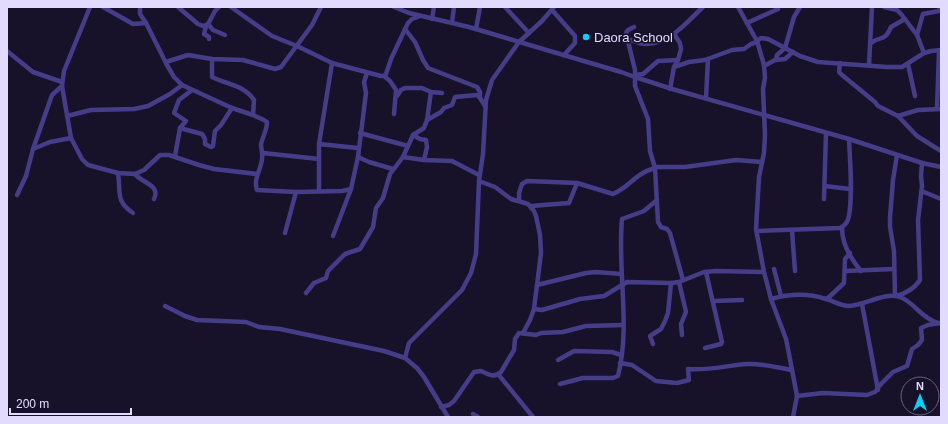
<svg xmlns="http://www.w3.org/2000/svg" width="948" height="424" viewBox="0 0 948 424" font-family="Arial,sans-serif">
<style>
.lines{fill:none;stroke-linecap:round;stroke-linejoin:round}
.minor{stroke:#463d88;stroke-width:4.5}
.poi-dot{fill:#0acffb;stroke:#18112a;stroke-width:1.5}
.labels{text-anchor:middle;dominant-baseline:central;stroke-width:3.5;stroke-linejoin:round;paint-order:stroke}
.poi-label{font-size:13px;fill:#e2dbfe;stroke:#18112a;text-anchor:start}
</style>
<rect width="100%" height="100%" fill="#18112a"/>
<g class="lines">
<!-- minor -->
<g class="minor">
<path d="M90,7L64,71L62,86L71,138L82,159L88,165L118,173L135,174L144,170L160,155H169L199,165L214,169L257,174"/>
<path d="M103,7L133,24L146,23"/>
<path d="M140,7V14L146,23L167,65L174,77L182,85L232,108L253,115L264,120L267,122C267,130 263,136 261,144C261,149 263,154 262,159C261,170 253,179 257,190L296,192L342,191L351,189"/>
<path d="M178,7L198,24L203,26L208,24L215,11L219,7"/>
<path d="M231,7L272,36L297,46L332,63L381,76H384L386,74L391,59L408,23L412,19L420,16"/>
<path d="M394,7L409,13L469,27L621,72L635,77L672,89L849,139L922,163L941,167"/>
<path d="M505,7L529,33"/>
<path d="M738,7L757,41L764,65L765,78L763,89L765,135L764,153L759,177L756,229L764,272L771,299L786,339L789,354L797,396L793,417"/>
<path d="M884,7L897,10L901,14L917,35L924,53"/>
<path d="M552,10L575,36V43L564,55"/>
<path d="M432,19L434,7"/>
<path d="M452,23L454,7"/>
<path d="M747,23L778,9"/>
<path d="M208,24L213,30L225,35"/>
<path d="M206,26L204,34L209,37V39"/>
<path d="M634,27L628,30L626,33L635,70V86L648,119L650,151L655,168L658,222L661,227L667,229L670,233L683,280"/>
<path d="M405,29L415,42L423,60L428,68L477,87L480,92V98"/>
<path d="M476,29L480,7"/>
<path d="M917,35L923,14L939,11L940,7"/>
<path d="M628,39C634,41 640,44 646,44C670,44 687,22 703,7"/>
<path d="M757,41L761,38L768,39L800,56L818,62L887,67H902L924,53L931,51L941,50"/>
<path d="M871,43C881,35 884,43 891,27L905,19"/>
<path d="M7,51L33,72L62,82"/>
<path d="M212,59V77C228,85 244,85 254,100L253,115"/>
<path d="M776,60L777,55L785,48L794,17L800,7"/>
<path d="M166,62L188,55L212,59L243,60L275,69L281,67L312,25L321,7"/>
<path d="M840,63L839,72L842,75L875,102L878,106L898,116L917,136L941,151"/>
<path d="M908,64L915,96"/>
<path d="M869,65L872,7"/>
<path d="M764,66L775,60L785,59L793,52"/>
<path d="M674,67L689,62L705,60L732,50L744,49L751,44L757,42"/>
<path d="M635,75L643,74L658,61L678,60"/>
<path d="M384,76L390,81L396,90L394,114"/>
<path d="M670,89L674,67L678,60L681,49L680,43L674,34"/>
<path d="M397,96L401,90L405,88H422L431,92L442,93"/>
<path d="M706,98L708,59"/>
<path d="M937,109L939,51"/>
<path d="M67,116L91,110L134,109L148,106L170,94L182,85"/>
<path d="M898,116L918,110L941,109"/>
<path d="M427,120L441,112L444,108L452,105L455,97L477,95L480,98L485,106"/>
<path d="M180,128L202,134L205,139V144L211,147L213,146L215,131L221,125L232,108"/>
<path d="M360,133L408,146"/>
<path d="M413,135L420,139L426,140L427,147L424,160"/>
<path d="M319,144L358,148"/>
<path d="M33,149L50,142L71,138"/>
<path d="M263,153L319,159"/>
<path d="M175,156L180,128L186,121L174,113L179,100L192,90"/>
<path d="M358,157L369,162L393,169"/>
<path d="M403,157L413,135L424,128L427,120L431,92"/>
<path d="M654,167H685L736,160L762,162"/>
<path d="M118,173C121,192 115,201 133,213"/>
<path d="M135,174C142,183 161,185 154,199"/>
<path d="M479,181L495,187L511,199L528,204L534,211L536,216L540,235L541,253L534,309L530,320L523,333"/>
<path d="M825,186L850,189"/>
<path d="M319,191V144L332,63"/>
<path d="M921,192H924L941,199"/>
<path d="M17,195L26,176L33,149L52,95L62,86"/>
<path d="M824,199L826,133"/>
<path d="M519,201V193L522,184L527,181L577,183L613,194C631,186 634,174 655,168"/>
<path d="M531,206L569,203L577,183"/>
<path d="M842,228C842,243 851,259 861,271"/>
<path d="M792,230L795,271"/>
<path d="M757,231L840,228C845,226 848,221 849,216C853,191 850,164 849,139"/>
<path d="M285,233L296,192"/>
<path d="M333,236L351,189L358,157L366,93L364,82L367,73"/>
<path d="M774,269L781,296"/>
<path d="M845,271L894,269"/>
<path d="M679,282L686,312L681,324L682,335"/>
<path d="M537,285L586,273L596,272L621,274"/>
<path d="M306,293L314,283L326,278L328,271L345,254L360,249L373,227L376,208L383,198L390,174L403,157L424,160L452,161L479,175"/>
<path d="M895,296L894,251L890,227V217L893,180L897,155"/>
<path d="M896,296C905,294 915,288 920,280L918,220L922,186L921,176L922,163"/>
<path d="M771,299C789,294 808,293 826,299C834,301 840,306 849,306C866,305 884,292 900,297C914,302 921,318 938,323"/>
<path d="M827,299L844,283L845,259L850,253"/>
<path d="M713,301L742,300"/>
<path d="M862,304L878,390"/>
<path d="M165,306L185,316L197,320L246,322L259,327L280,329L384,351L405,358L417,368L424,377L448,417"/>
<path d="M534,309L542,310L580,299L604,296L627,282L671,283L679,282L704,272L716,271L764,272"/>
<path d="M653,344L650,336L661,329L665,321L668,313L671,283"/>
<path d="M705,348L721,344L722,342L706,272"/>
<path d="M405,358L409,343L462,290L471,273L476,254L479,181L483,154L486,100L492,80L519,42L542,21L554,7"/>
<path d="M558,360L574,351L612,352L621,355"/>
<path d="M620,363L632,365L656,381L677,383L689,380L688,369C709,371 728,365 748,364C762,363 778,368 792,370"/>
<path d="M498,374L533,417"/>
<path d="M560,384L583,378H613L618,376C631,325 617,270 622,219L644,211L657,200"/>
<path d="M797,396L823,393L867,395L875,392L881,384L893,372L907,366L912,349L918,345L922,340L921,328L928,325L940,323"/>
<path d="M441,407L449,405L454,401L474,372L481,371C489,375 494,378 501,372L514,350L515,339L519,333L536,335L541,333L563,332L586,326L623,325"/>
<path d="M473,414L478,417"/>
</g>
</g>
<!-- markers -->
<circle class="poi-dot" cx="586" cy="37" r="4"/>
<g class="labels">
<!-- poi labels -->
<g class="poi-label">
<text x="594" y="37">Daora School</text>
</g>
</g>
<!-- border -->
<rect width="948" height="424" fill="none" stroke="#e2dbfe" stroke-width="16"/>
<!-- north arrow -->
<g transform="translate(920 396)"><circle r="19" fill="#18112a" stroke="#69627f"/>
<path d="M0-3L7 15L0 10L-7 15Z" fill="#0acffb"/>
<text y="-6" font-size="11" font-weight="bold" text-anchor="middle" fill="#e2dbfe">N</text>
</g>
<!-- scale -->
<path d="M10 408v6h121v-6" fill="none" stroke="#e2dbfe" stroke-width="2"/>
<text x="16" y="408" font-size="12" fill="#e2dbfe" stroke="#18112a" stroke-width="3" paint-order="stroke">200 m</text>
</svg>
